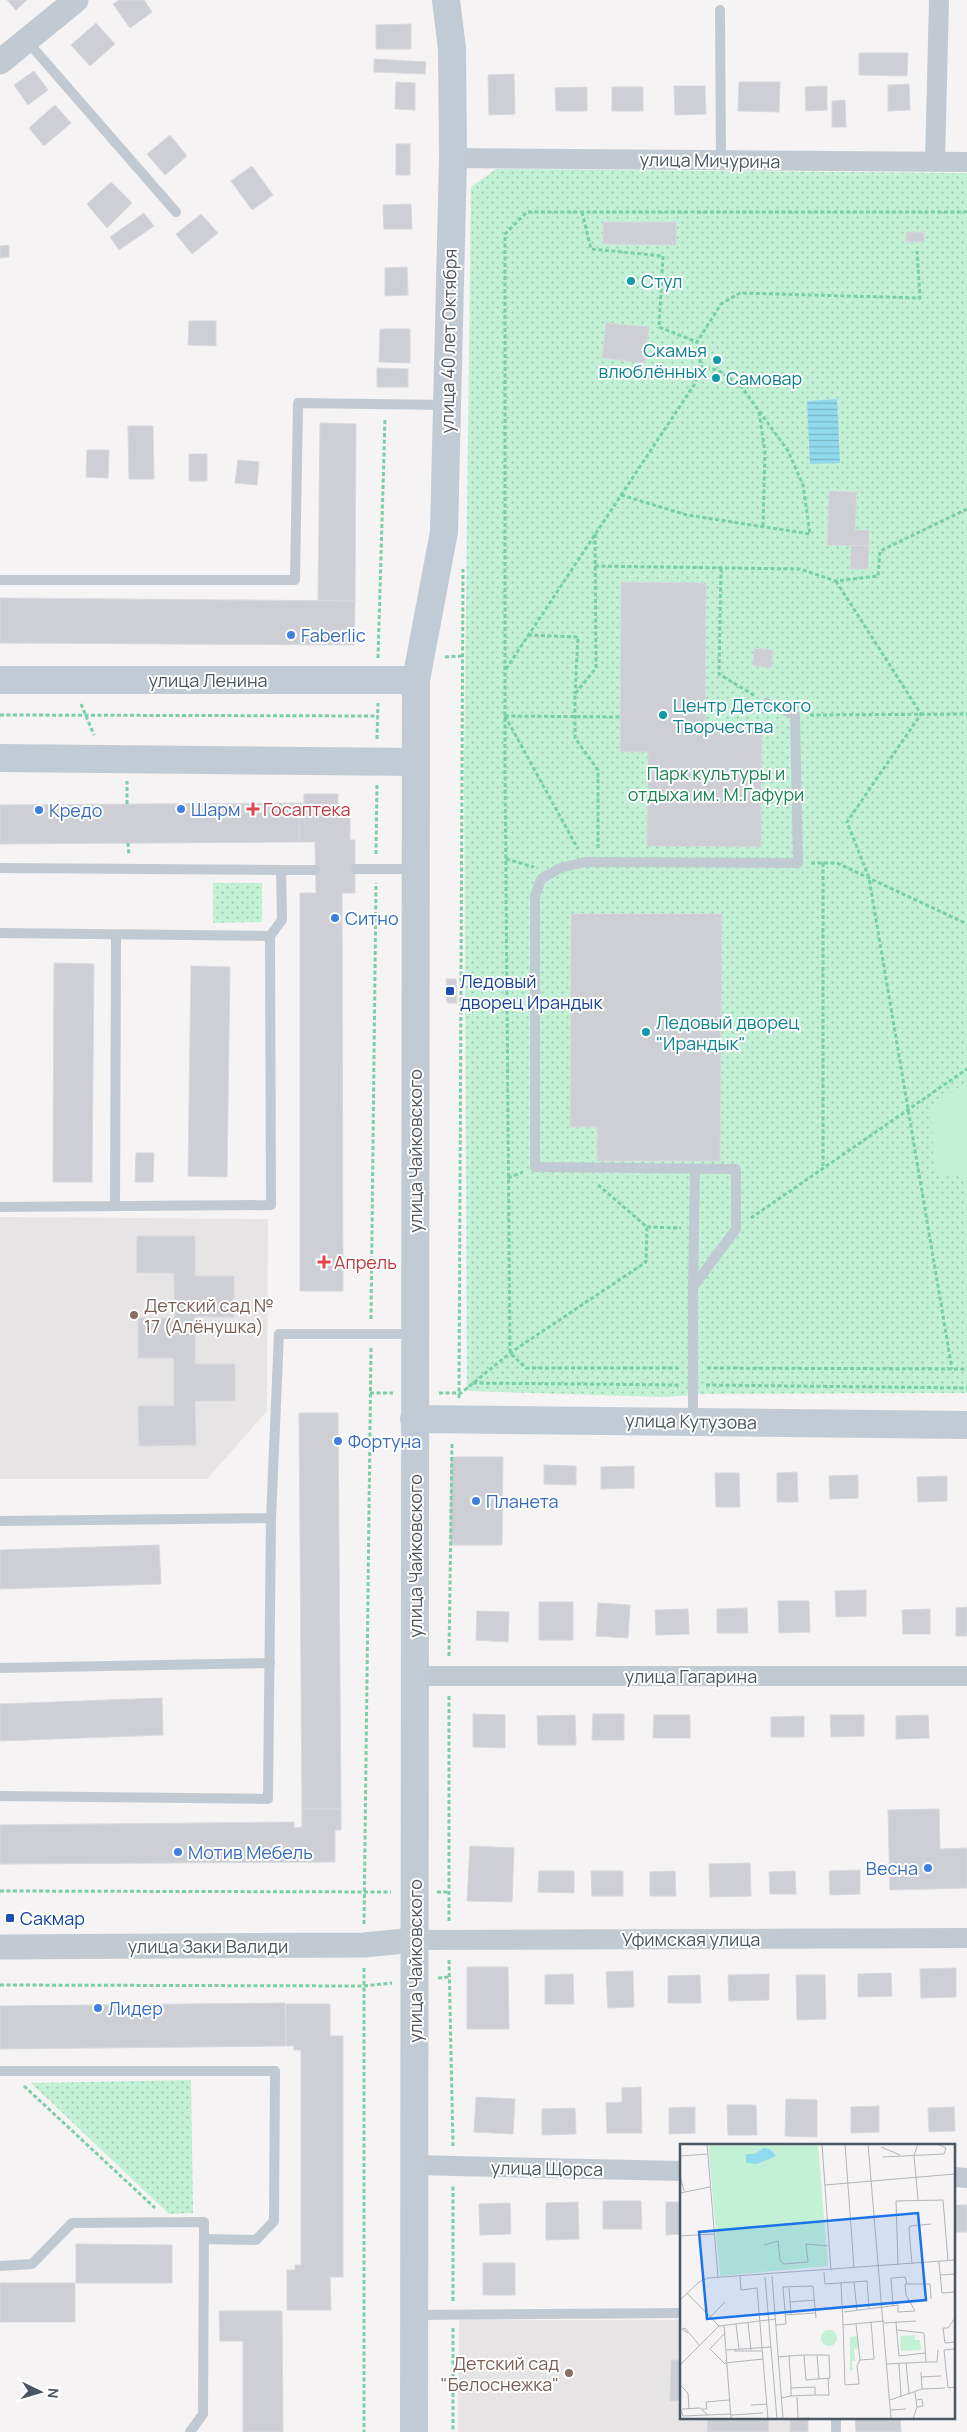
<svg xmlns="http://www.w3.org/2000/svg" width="967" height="2432" viewBox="0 0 967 2432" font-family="Manrope,sans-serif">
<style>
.education{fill:#e6e4e5}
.grass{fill:url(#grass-dots)}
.garden{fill:#c3f1d5}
.water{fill:url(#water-rules)}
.building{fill:#cdcfd5;stroke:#d7d9de}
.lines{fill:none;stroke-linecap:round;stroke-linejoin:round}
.path{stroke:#7ad0a6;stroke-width:3;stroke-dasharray:4 2.5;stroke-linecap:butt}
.service{stroke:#c1cad2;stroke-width:10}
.minor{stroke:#c1cad2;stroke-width:20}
.tertiary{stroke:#c1cad2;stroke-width:25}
.secondary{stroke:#c1cbd6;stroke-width:28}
.culture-dot{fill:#0f9aa8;stroke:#fff;stroke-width:2}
.shop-dot{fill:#3f7fe0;stroke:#fff;stroke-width:2}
.health-dot{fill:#e0444e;stroke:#fff;stroke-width:2}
.transit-dot{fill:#1a4fb4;stroke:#fff;stroke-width:2}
.education-dot{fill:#8d6e63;stroke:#fff;stroke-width:2}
.labels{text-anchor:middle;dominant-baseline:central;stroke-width:4;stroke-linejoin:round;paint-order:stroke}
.street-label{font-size:18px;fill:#4a5661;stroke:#fff}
.culture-label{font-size:18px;fill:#0d838f;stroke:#fff;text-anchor:start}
.shop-label{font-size:18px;fill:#366cbe;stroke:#fff;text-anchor:start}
.park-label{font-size:18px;fill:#17864f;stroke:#fff}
.health-label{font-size:18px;fill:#be3a42;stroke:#fff;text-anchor:start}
.transit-label{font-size:18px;fill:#164399;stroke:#fff;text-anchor:start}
.education-label{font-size:18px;fill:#785e54;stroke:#fff;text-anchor:start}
.inset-road{fill:none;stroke:#b1b4b9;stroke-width:1}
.view{fill:#1a73e8;fill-opacity:0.15;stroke:#1a73e8;stroke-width:2.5}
.inset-edge{fill:none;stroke:#4a5661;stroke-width:2.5}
</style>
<defs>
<pattern id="grass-dots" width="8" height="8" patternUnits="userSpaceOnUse" patternTransform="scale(1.25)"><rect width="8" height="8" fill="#c3f1d5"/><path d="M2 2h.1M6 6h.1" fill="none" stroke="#a0c6b0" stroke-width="1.8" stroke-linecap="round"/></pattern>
<pattern id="water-rules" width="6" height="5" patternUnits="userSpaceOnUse" patternTransform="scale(1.25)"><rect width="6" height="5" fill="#90daee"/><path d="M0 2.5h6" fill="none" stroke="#78b4c4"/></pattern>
</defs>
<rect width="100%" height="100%" fill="#f5f3f3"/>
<!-- education -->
<g class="education">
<path d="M0,1217L268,1219L267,1411L207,1479H0Z"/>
<path d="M459,2320H681V2418H790V2432H458Z"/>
</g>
<!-- grass -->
<g class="grass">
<path d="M496,169L967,173V1393L707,1394L664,1397L467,1391L464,767L471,187Z"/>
<path d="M213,883H262V922L213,923Z"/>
<path d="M191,2080L193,2213L169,2214L31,2083Z"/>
</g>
<!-- garden -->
<path class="garden" d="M967,1082V1176L934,1175L931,1106Z"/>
<!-- water -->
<path class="water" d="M837,399L840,463L810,464L807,401Z"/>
<!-- building -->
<g class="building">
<path d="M7,0H27L16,10Z"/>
<path d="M119,0H144L152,12L130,28L113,4Z"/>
<path d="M96,23L115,44L90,66L71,45Z"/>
<path d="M411,24V49H376V25Z"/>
<path d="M859,53H908L907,76L859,75Z"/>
<path d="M374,59L426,62L425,74L374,72Z"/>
<path d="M34,71L48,90L28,105L14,85Z"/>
<path d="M514,74L515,114L489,115L488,75Z"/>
<path d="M396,82L415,83V110L395,109Z"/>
<path d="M739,82H780L779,112L738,111Z"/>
<path d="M909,84L910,110L888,111V85Z"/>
<path d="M674,86H705L706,114L675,115Z"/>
<path d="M827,86V110L806,111L805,87Z"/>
<path d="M587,87V111H556L555,88Z"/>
<rect x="612" y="87" width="31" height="24"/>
<path d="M845,100L846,127H832V101Z"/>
<path d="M55,105L71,123L44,146L29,128Z"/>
<path d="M170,135L187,156L165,175L147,154Z"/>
<rect x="396" y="144" width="14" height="31"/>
<path d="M252,166L273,195L252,210L231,181Z"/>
<path d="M111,182L132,203L107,228L87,204Z"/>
<path d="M411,204L412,229H384L383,205Z"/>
<path d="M144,213L154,226L119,250L110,237Z"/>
<path d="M201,214L218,233L192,254L176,234Z"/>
<path d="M603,222H676V245L603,244Z"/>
<rect x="906" y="232" width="18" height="10"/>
<path d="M9,245V257L0,258V246Z"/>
<path d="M407,267L408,295L385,296V268Z"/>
<path d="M189,321H216V346L188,345Z"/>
<path d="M606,323L649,327L645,363L602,358Z"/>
<path d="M380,329H410V363L379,362Z"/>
<path d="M377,368L408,369V387H377Z"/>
<path d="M320,423L356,424L355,601L318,600Z"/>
<path d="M128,426H153L154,479H129Z"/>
<path d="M87,450H109L108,478L86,477Z"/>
<rect x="189" y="454" width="18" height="27"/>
<path d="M238,460L259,462L257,485L235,483Z"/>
<path d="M829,491L857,492L855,530H869V546L827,545Z"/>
<path d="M851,545L869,546L868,569H850Z"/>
<path d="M621,582L706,583L705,726L762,727L761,847L647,846L648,752H620Z"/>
<path d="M0,598L355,601L354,645L0,643Z"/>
<path d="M754,648L773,650L771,668L753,666Z"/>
<path d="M304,794H338V806H350V840H355V893H342L343,1291H300V893H316L315,842H299V803H304Z"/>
<path d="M299,803V842L0,844V805Z"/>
<path d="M571,914H722L720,1161H597V1127H570Z"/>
<path d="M54,963L94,964L92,1182H53Z"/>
<path d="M191,966L230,967L227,1177L188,1176Z"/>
<path d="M446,979H456L457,1003H447Z"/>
<path d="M136,1153H154L153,1182H135Z"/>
<path d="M137,1236H195V1276H234V1317H195V1364H235V1401H195L196,1445L139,1446L138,1406H174V1358H138V1318H175L174,1273H137Z"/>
<path d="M299,1413H338L341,1809H302Z"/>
<path d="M451,1457H503L502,1545H450Z"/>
<path d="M544,1465L576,1466V1485L544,1484Z"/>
<path d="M634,1466V1488L601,1489V1467Z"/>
<path d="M797,1472L798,1502H777V1473Z"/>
<path d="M715,1473H739L740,1507H716Z"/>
<path d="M858,1475V1498L830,1499L829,1476Z"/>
<path d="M947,1476V1501L918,1502L917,1477Z"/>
<path d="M159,1545L161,1584L0,1589V1550Z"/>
<path d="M866,1590V1616L836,1617L835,1591Z"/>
<path d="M778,1601H809L810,1632L779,1633Z"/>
<rect x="539" y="1602" width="34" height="38"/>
<path d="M598,1603L630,1605L628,1638L596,1636Z"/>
<path d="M967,1607V1636H956V1608Z"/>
<path d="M747,1608L748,1633H717V1609Z"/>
<path d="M688,1609L689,1634L656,1635L655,1610Z"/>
<path d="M930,1609V1634H903L902,1610Z"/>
<path d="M477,1611L509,1612L508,1642L476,1640Z"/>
<path d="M162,1698L163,1735L0,1741V1704Z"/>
<path d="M473,1714L505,1715V1748L473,1747Z"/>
<path d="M593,1714H624V1740H592Z"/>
<path d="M575,1715L576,1745H538L537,1716Z"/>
<path d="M654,1715H690V1738H653Z"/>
<path d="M830,1715H864V1736L831,1737Z"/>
<path d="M928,1715L929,1738L896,1739V1716Z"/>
<path d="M804,1716V1737H771V1717Z"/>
<path d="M302,1809H341V1830H335V1862L0,1864V1825L294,1822V1828L302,1827Z"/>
<path d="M939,1809L940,1849L967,1848V1888L890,1890L888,1810Z"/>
<path d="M470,1846L514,1848L512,1902L467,1901Z"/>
<path d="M750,1863L751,1896L710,1897L709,1864Z"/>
<path d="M860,1870V1894L830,1895L829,1871Z"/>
<path d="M539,1871H574V1893L538,1892Z"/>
<path d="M591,1871H623V1896H592Z"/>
<path d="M675,1871L676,1896H650V1872Z"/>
<path d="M795,1871L796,1894H770L769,1872Z"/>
<path d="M467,1967H508L509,2029H467Z"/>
<path d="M956,1968V1997L921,1998L920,1969Z"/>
<path d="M633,1971L634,2007L608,2008L606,1972Z"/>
<path d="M891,1973L892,1996L858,1997V1974Z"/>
<path d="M573,1974L574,2004H545V1975Z"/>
<path d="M769,1974V2000L729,2001L728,1975Z"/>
<path d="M700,1975L701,2003H668V1976Z"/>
<path d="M796,1975H825L826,2019L797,2020Z"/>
<path d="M285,2003L286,2046L0,2049V2006Z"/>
<path d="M286,2004H330V2036H343V2277H330L331,2310H287V2270H295V2265H301V2050H294V2046H286Z"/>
<path d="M641,2087L642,2133H607L606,2103L622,2102V2088Z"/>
<path d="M476,2097L515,2099L513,2134L474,2132Z"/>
<path d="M786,2099L817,2100V2137L785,2136Z"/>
<path d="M727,2105H756L757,2135H728Z"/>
<path d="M879,2106V2132L851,2133V2107Z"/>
<path d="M695,2107V2133L669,2134V2108Z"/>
<path d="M954,2107L955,2131L929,2132L928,2108Z"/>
<path d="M575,2108L576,2134L542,2135V2109Z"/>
<path d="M603,2201H641L642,2229H603Z"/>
<path d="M578,2202L579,2239L546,2240V2203Z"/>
<path d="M666,2202H681V2234L666,2235Z"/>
<path d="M510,2203L511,2234L480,2235L479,2204Z"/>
<rect x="953" y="2205" width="14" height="27"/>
<path d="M76,2244L172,2245V2283H76Z"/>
<rect x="483" y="2263" width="32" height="32"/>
<rect x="0" y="2283" width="75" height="39"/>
<path d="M219,2311H282L283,2432H243V2341H220Z"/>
<path d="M671,2360H681V2401H670Z"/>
<path d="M708,2418H769L768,2432H707Z"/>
<rect x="790" y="2418" width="18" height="14"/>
<path d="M855,2418H900L901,2432H856Z"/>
</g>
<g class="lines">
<!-- path -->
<g class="path">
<path d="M582,212L591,249L663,256L659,327L697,342"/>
<path d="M759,412L765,452L763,527"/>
<path d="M621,495L687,515L810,534L803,485L788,451L741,386L718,370L701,367"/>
<path d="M595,534L596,668L575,694V738L598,770V848"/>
<path d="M595,566L800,569L836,581L878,576L880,551L967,509"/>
<path d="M721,568L719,674L755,696"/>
<path d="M836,581L921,714L847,822L869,878L952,1369"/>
<path d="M528,635L578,637L575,694"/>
<path d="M445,657L462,656"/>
<path d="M378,658L385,419"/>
<path d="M506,669L694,385L701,367L697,342L721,304L740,293L920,298L917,251"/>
<path d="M81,704L94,735"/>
<path d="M0,715L378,716"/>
<path d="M810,715L967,714"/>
<path d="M505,716L578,849"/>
<path d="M505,716L620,717"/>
<path d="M377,739L378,703"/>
<path d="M127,804V781"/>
<path d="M128,843L129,855"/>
<path d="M376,854L377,785"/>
<path d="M506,859L534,867"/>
<path d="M811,863H837L967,924"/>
<path d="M823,863V1168"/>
<path d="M507,979H521"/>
<path d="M508,1178L523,1172"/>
<path d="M751,1218L967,1069"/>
<path d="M647,1227L681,1228"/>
<path d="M371,1319L376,883"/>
<path d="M679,1368H526L510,1353L505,768V234L527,212H967"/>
<path d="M707,1368L967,1369"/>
<path d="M473,1383L680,1385"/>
<path d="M706,1385L967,1388"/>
<path d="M370,1393H393"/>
<path d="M439,1393H461L510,1353L646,1262L647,1227L596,1183"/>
<path d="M459,1398L463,569"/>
<path d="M449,1656L452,1443"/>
<path d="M0,1891L391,1892"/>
<path d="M437,1892H449"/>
<path d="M449,1921V1695"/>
<path d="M364,1924L371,1348"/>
<path d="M449,1960L453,2146"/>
<path d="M364,1968V2432"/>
<path d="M438,1978L449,1977"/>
<path d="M0,1985L364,1986L392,1983"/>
<path d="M24,2086L155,2208"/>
<path d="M453,2301V2185"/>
<path d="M453,2328V2432"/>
</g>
<!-- service -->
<g class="service">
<path d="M720,10L721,160"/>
<path d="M27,41L176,212"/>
<path d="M0,580H295L298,403L446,405"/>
<path d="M0,868L281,870L282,920L270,936L271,1205L0,1207"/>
<path d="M355,869H414"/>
<path d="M281,870H315"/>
<path d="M0,933L270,936"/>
<path d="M115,1206L116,936"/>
<path d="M693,1287L695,1169"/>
<path d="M693,1420V1287L736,1229V1169L535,1167V896L541,879L560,868L585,862L798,863L795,715L766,703"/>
<path d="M0,1521L271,1518"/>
<path d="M0,1668L270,1663"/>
<path d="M0,1796L268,1799L271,1518L279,1334H414"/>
<path d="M0,2071H275L274,2221L256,2240L204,2239"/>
<path d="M0,2266L32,2264L72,2223L204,2222L203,2414L190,2432"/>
<path d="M414,2315L681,2313"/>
<path d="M836,2418V2432"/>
</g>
<!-- minor -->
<g class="minor">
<path d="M453,158L967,162"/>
<path d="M935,162L939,0"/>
<path d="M415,1676H967"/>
<path d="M415,1940L967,1938"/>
<path d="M412,2165L681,2171"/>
<path d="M953,2177L967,2178"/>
</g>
<!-- tertiary -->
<g class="tertiary">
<path d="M0,62L76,0"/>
<path d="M0,1947L364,1945L415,1940"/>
</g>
<!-- secondary -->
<g class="secondary">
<path d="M0,680H416"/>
<path d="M0,758L416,762"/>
<path d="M414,1419L967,1425"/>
<path d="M414,2432L416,680L444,532L453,158L452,49L446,0"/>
</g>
</g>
<!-- markers -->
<g class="culture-dot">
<circle cx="631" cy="281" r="5"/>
<circle cx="717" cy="360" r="5"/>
<circle cx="716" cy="378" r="5"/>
<circle cx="663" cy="715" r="5"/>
<circle cx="646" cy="1032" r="5"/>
</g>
<g class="shop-dot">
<circle cx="291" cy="635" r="5"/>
<circle cx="181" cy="809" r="5"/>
<circle cx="39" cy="810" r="5"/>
<circle cx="335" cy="918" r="5"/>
<circle cx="338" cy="1441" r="5"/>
<circle cx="476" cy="1501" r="5"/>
<circle cx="178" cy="1852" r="5"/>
<circle cx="928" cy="1868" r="5"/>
<circle cx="98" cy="2008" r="5"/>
</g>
<g class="health-dot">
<path d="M250.5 801.5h5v5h5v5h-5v5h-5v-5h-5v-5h5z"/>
<path d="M321.5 1254.5h5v5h5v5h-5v5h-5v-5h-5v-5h5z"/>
</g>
<g class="transit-dot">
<rect x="445" y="986" width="10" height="10" rx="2.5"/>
<rect x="5" y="1913" width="10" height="10" rx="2.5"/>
</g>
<g class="education-dot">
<circle cx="134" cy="1315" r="5"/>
<circle cx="569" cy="2373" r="5"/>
</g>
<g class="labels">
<!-- street labels -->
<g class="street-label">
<text transform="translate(710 160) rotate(1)">улица Мичурина</text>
<text transform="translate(448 341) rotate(-89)">улица 40 лет Октября</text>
<text x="208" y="680">улица Ленина</text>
<text transform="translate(415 1151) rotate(-90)">улица Чайковского</text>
<text transform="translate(691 1421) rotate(1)">улица Кутузова</text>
<text transform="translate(415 1556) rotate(-90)">улица Чайковского</text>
<text x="691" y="1676">улица Гагарина</text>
<text x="691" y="1939">Уфимская улица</text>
<text x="208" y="1946">улица Заки Валиди</text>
<text transform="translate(415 1961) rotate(-90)">улица Чайковского</text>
<text transform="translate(547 2168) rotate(1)">улица Щорса</text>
</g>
<!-- culture labels -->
<g class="culture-label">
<text x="641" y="281">Стул</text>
<text x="707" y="350" text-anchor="end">Скамья<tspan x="707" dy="21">влюблённых</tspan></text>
<text x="726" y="378">Самовар</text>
<text x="673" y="705">Центр Детского<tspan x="673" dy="21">Творчества</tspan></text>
<text x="656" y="1022">Ледовый дворец<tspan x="656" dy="21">"Ирандык"</tspan></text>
</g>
<!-- shop labels -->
<g class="shop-label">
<text x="301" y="635">Faberlic</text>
<text x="191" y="809">Шарм</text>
<text x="49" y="810">Кредо</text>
<text x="345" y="918">Ситно</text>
<text x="348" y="1441">Фортуна</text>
<text x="486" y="1501">Планета</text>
<text x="188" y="1852">Мотив Мебель</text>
<text x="918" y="1868" text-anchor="end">Весна</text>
<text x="108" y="2008">Лидер</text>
</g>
<!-- park labels -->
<g class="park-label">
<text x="716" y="773">Парк культуры и<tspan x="716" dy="21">отдыха им. М.Гафури</tspan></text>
</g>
<!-- health labels -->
<g class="health-label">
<text x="263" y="809">Госаптека</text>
<text x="334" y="1262">Апрель</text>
</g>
<!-- transit labels -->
<g class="transit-label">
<text x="460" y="981">Ледовый<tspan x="460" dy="21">дворец Ирандык</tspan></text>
<text x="20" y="1918">Сакмар</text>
</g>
<!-- education labels -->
<g class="education-label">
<text x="144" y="1305">Детский сад №<tspan x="144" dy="21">17 (Алёнушка)</tspan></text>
<text x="559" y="2363" text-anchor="end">Детский сад<tspan x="559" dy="21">"Белоснежка"</tspan></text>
</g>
</g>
<!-- overview -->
<g transform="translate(680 2144)">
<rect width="275" height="275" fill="#f5f3f3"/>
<path d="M28,0H138L148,122L40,132ZM235,191V196H240L241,206L221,207L220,192ZM178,192L179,204L174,205L175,217H172L173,226H170V193Z" fill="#c3f1d5"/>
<path d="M122,62L125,82L119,83L113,76L117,75H113L112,63ZM141 194a8 8 0 1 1 16 0a8 8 0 1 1-16 0Z" fill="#c3f1d5"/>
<path d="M83,4L90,5L96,12L77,20L66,19V10H75Z" fill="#90daee"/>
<path class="inset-road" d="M27,0L38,133M142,0L151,127M165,0L174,124M188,0L211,275M238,0L234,11L238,56M201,3L220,11M0,12L28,10M203,13L264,10L266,4L257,0M0,32L4,47M145,41L275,30M0,49L30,43M0,92L34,90M84,101L98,97L100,116L103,120L128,118L126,100L149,102M259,118L262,149L275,148M232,120L229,85L230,82L251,80M218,121L216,57L263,56L268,117M144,128L145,140L187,137L189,164M260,131L275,130M60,132L61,146L77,144L88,275M92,132L103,275M85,133L97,275M174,138L177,166M161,139L163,181M109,144L111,170M7,149L39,182M0,156L19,138L28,134L275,116M110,158L135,156M213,162L211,134L225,133L227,140M164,168L218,161V168L235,167L226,151L225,140H250L251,155M105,171L136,169M30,173L45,158M275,174L268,184H263L265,199L275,198M191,178L194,215L180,216L177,222L179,240L165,241L163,181L204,177M216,178L219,212L245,209M68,179L71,206M204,179L236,177M56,180L59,205M176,180L180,216M44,181L51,275M96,181L106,180L103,143L133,142L136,174M8,189L2,185L5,184L20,202M45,189L30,205L45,220M275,205L264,206L268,244L275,243M47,206L91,203M54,207H82M109,212L124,211H149L150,234L126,236L124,211M137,212L139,235M98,213L109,212L111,242V252L101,254M246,218H257L258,206M45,219L83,215M226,219L229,250M207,220L246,218L244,189L217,186M219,220L221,252M0,221L39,182L96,175M241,233L261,232M0,241L8,249L9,265M242,245L265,244M135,251H149L148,234M111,252L135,251V243L111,244M117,253L118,274M210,256L242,245L241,228M237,256L242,255L243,262L237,263M71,261L87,260M0,263L3,272L51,270M2,265L20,264L28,271M22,265H27L26,258L49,256M211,266L226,265M51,271L83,269M110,275L129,274M233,275L237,263L235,248"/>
<path class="view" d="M238,69L246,156L27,175L19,88Z"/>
<rect width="275" height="275" class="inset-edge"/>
</g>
<!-- north arrow -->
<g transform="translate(40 2392) rotate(95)" stroke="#ffffff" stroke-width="4" paint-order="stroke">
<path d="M0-4L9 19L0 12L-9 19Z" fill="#4a5661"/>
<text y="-8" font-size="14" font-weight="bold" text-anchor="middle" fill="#4a5661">N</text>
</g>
</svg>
